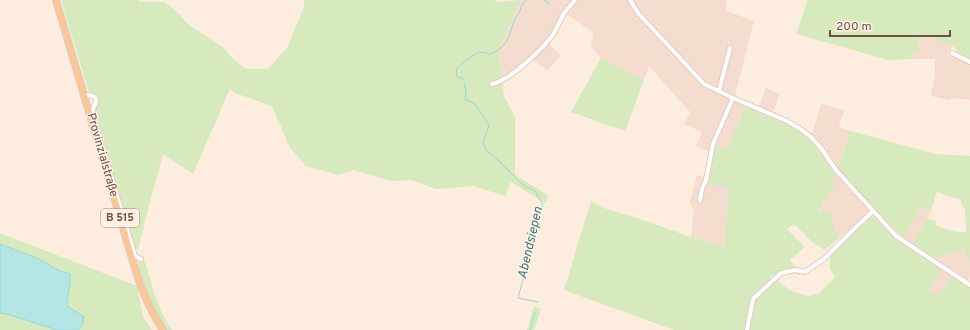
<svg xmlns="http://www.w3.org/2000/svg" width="970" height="330" viewBox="0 0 970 330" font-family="Overpass,sans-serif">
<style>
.residential{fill:#f4ddce}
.green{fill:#d6eabe}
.water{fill:#b4e6e6;stroke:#9ad7d8}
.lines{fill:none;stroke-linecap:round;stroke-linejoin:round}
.stream{stroke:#9ad7d8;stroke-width:1}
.minor-casing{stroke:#e3cabe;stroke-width:6}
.primary-casing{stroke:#d8cecb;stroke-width:8}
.minor{stroke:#fff;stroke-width:4}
.primary{stroke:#fdc795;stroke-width:6}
.labels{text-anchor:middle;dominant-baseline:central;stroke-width:3;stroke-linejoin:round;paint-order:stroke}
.shield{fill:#fff1e6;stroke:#9d8077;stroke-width:1}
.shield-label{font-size:11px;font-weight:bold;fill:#735047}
.street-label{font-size:12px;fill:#735047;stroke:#fff1e6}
.water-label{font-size:13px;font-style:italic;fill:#3a787a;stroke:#fff1e6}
</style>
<rect width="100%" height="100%" fill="#fdeddf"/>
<!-- residential -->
<g class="residential">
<path d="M521,0H726L727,11L754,21L735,96L747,101L731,138L730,150L710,145L709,152L696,146L702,132L684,124L690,112L649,66L644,80L601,58L591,47L593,32L566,14L549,44L561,55L548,70L532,60L502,83L498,52Z"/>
<path d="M926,37L954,45L951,48L947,55L952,57H957L970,64V100L952,98L949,100L931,96L935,74V59H912L913,52H916L920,38Z"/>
<path d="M766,88L780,94L773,112L759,106Z"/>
<path d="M821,104L844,110L839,127L850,131L838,169L825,148L812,134Z"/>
<path d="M697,175L708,177L707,184L728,187L725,247L691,237L694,210L690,204V201Z"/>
<path d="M836,175L869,211L849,231L840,237L833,228V222L831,218L819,213L827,196L831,181Z"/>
<path d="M921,207L931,211L912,244L904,238Z"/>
<path d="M964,249L970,263V277L968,280L935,258Z"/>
<path d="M942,270L952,276L939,296L929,290Z"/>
</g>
<!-- green -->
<g class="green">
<path d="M61,0H138L140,2H165L176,11L189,25L223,47L233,59L246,69H268L287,48L304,7V0H494L497,2L521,0L498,52L501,72L504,96L515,117V175L549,196L545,203L511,182L505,196L473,186L436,189L411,180L392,181L353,170L338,175L306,166L290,148L272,106L235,93L230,89L193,174L163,154L149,205L138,249L133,250L93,115C97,106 103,94 89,93Z"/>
<path d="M808,0H970V60L958,54L956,49L952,46L953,45L926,37V39L920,38L916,52H913L912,59L888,60L796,34Z"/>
<path d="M601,58L644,80L625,131L571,112Z"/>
<path d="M745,106C766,115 791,123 808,138C819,149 827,162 836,175L831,181L834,186L823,203L819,212L830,213L834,215L831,218L834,226L833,228L840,237L825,250L811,241L794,224L787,229L805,247L790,260L796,268L770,276L772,284L777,279C787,291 795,293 810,296L815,293L818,295L835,277L830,269V255L871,214L893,236L942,270L929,290L939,296L952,276L970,288V330H674L564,290L591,201L604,208L640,219L691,237L725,247L728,187L707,184L714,146L729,149L731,138Z"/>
<path d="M850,131L936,154L970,156V263L964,249L935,258L912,244L927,218L936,221V225C945,229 955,233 965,232L966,231L965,209L961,203V200L937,192L931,211L921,207L904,238L895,230L838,169Z"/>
<path d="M0,233L137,286L143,317L152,330H78L82,326L84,317L67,306C67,295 71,285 70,274L60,271L37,258L0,244Z"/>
<path d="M145,261C152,286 157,308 172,330H167C153,309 145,287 137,263Z"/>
<path d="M534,306L541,309L534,330H527Z"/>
<path d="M0,313L10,315L57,330H0Z"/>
</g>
<!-- water -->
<path class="water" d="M0,244L37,258L60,271L70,274C71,285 67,295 67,306L84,317L82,326L78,330H57L10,315L0,313Z"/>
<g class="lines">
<!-- stream -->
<g class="stream">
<path d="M544,0L550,4"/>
<path d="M463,79L456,76L457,68L466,60L479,52L487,53L489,55C508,46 508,39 514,21C515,18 517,15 519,13C521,7 522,3 527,0"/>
<path d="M464,83L466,91L465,99L475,104L489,125L483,143L487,151L500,162L523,185L535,191L543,205L539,220L518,298L538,302"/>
<path d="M530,330L535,313"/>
</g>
<!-- minor casing -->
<g class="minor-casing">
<g id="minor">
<path d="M630,0L638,13L704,84L733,98L787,121L799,128L810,136L821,148L836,170L896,236L970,285"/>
<path d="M952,53L970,62"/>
<path d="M492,84C512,79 539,52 552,36C557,29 560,19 565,12C568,8 572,4 575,0"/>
<path d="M719,91L730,48"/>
<path d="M84,95C89,95 97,95 96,102C95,105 93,108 92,111C92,114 93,115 93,118"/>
<path d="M108,166L135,256L141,259"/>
<path d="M700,201L702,189L706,180L713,144L733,98"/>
<path d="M747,330L753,299L781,273L795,270L805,272L824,259L854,229L873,211"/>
</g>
</g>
<!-- primary casing -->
<g class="primary-casing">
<path id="primary" d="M56,0L126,238C135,270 144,302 163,330"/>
</g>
<!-- minor -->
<use href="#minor" class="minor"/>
<!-- primary -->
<use href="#primary" class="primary"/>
</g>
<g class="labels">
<!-- shield labels -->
<rect class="shield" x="101" y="209" width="38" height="18" rx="3"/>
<g class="shield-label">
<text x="120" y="218">B 515</text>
</g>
<!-- street labels -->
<g class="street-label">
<text transform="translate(102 155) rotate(74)">Provinzialstraße</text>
</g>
<!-- water labels -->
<g class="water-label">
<text transform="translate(531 243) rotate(-77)">Abendsiepen</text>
</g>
</g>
<!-- scale -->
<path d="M830 30v6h120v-6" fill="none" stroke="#735047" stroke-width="2"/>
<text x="836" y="30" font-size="12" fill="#735047" stroke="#fff1e6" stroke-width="3" paint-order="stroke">200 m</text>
</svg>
